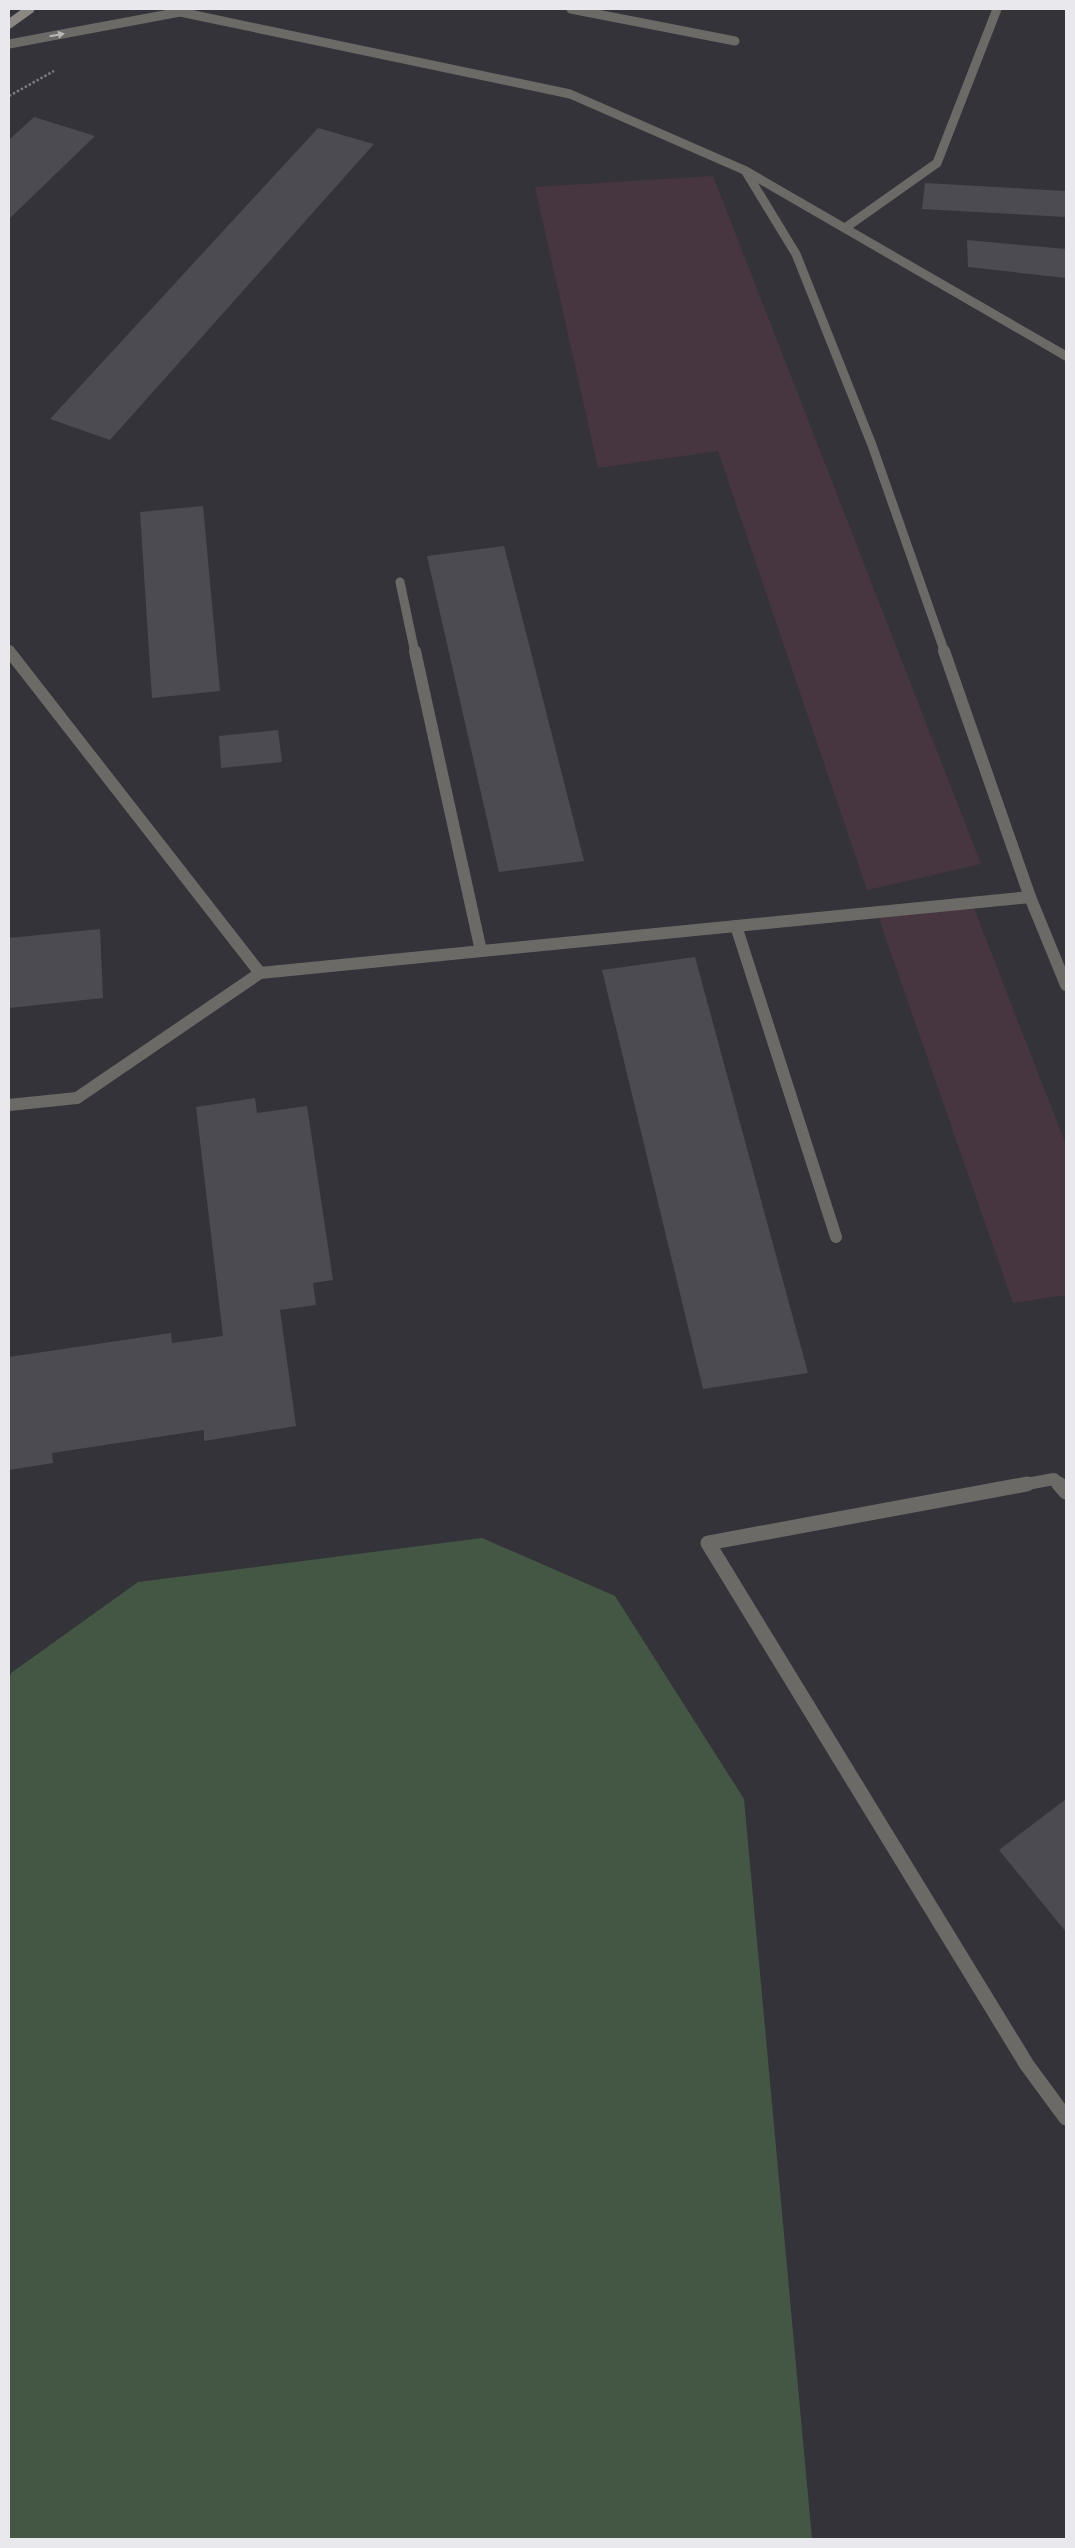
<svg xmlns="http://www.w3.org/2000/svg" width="1075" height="2548" viewBox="0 0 1075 2548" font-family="Helvetica,sans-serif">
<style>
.industrial{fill:#473640}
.green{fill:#445745}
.building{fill:#4c4b52}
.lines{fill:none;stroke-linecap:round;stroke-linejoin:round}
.path{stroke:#7c7b81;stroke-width:2.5;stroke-dasharray:2.5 2;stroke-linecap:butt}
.lane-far2{stroke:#6c6a67;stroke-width:9}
.lane-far1{stroke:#6c6a67;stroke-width:12}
.lane{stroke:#6c6a67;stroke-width:15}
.street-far1{stroke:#6c6a67;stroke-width:9}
.street{stroke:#6c6a67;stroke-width:12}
.secondary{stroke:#8b8783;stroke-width:9}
.oneway{fill:#b7b6b7}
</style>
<rect width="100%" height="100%" fill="#34333a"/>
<!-- industrial -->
<g class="industrial">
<path d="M713,176L981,864L867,890L718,451L598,468L535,187Z"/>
<path d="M972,903L1066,1145V1295L1013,1303L878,916Z"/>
</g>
<!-- green -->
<path class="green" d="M482,1538L615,1596L744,1799L812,2539H9V1680L11,1673L138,1582Z"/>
<!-- building -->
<g class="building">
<path d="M34,117L95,136L9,219V140Z"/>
<path d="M318,128L374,144L110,440L50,419Z"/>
<path d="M925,183L1066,191V217L922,209Z"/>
<path d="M967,240L1066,249V278L968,267Z"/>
<path d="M203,506L220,691L152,698L140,512Z"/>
<path d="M504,546L584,861L499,872L427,556Z"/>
<path d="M278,730L282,762L221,768L219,736Z"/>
<path d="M100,929L103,998L9,1008V938Z"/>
<path d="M695,957L808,1373L703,1389L602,970Z"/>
<path d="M255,1098L257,1113L307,1106L333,1280L313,1283L316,1305L280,1310L296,1426L204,1441V1430L52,1453L53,1463L9,1470V1357L171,1333L172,1343L223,1336L196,1107Z"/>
<path d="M1066,1799V1932L999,1850Z"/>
</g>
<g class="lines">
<!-- path -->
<path class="path" d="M9,96L54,71"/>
<!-- lane-far2 -->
<g class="lane-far2">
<path d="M845,228L937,163L997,9"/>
<path d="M400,582L415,653"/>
<path d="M9,651L10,653"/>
</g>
<!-- lane-far1 -->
<g class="lane-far1">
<path d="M9,651L260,973L1030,897"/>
<path d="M415,651L481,951"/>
<path d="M736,926L836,1237"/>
<path d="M9,1105L77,1098L260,973"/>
<path d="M1021,1485L1054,1479L1060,1485"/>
</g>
<!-- lane -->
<g class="lane">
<path d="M1027,1484L708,1543L1027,2065L1066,2118"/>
<path d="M1059,1484L1066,1492"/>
</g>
<!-- street-far1 -->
<g class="street-far1">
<path d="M571,9L735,41"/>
<path d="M9,44L180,12L570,94L744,170L1066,356"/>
<path d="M746,172L796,254L872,445L945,653"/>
</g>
<!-- street -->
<path class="street" d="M944,651L1030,897L1066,985"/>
<!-- secondary -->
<path class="secondary" d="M9,24L30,9"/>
</g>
<!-- one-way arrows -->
<defs><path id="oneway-solid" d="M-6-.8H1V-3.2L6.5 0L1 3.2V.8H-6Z" transform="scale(1.25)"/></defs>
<use class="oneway" href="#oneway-solid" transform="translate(57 35) rotate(-10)"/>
<!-- border -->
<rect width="1075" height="2548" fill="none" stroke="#e9e8ed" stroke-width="20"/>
</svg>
